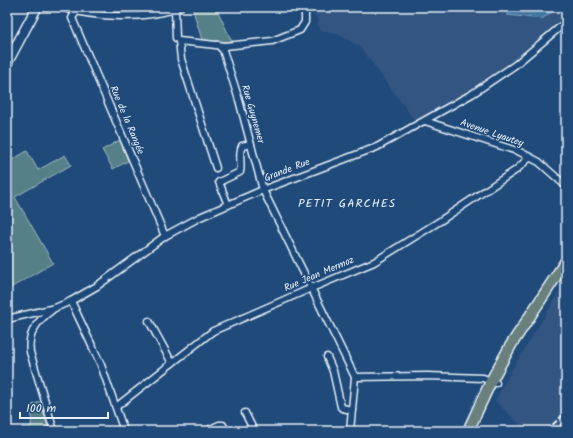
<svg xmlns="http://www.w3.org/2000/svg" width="573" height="438" viewBox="0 0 573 438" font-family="Kalam,sans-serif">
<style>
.built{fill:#335481}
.green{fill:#568087;stroke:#9fb8c0}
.water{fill:#4374a0;stroke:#85a6c3}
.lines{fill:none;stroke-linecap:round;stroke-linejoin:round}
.street-casing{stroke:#e8f1f8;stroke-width:9}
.secondary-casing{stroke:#e8f1f8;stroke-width:12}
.primary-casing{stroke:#e8f1f8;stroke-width:13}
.street{stroke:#1f4a7a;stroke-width:6}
.secondary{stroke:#1f4a7a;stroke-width:9}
.primary{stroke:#6a807d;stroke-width:10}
.rail{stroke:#e8f1f8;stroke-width:2;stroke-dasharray:6 3;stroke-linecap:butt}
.labels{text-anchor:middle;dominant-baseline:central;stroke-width:3.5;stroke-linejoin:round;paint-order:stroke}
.street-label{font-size:10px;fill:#e8f1f8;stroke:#1f4a7a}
.quarter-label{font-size:12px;letter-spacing:1px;fill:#e8f1f8;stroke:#1f4a7a}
</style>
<rect width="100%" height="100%" fill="#1f4a7a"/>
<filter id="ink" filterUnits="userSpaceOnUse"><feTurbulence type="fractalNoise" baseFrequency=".025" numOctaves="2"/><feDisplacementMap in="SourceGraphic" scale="8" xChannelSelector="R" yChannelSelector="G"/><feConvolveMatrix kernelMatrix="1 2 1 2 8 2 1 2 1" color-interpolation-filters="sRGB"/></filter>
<g filter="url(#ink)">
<!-- built -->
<g class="built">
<path d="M314,7H566V16L517,59L474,88L415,121L360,47L337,34L320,31L317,24L319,22L311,9Z"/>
<path d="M566,281V427L560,431H526L495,401L508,376Z"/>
</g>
<!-- green -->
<g class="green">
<path d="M192,7H216L232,42L202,40Z"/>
<path d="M120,140L128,161L113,169L102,150Z"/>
<path d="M27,151L38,170L65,155L71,165L15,197L53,263L7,290V163Z"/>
<path d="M40,402L49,431H22V427H31L32,405Z"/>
</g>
<!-- water -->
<path class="water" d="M505,7H555L556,9L542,19L507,15Z"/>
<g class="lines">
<!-- street casing -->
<g class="street-casing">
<g id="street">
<path d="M60,7C95,18 146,20 180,7"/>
<path d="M175,9L176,38L179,41L225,46L272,41L300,30L305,22V7"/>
<path d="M76,12L72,18L165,236"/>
<path d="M179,41L181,59L216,168"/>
<path d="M218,45L223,50L239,100L263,190L355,377L350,431"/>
<path d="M425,121L520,152L539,162L566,186"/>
<path d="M228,205L219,182L240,172C242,164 238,154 242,146L251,144"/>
<path d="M71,301L101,365L124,431"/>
<path d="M52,310C38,320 27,334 30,352L54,431"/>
<path d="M7,319L55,308L71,301L97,286L165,236L200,217L265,189L377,147L472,94L515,65L566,22"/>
<path d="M149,321L172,363"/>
<path d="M327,357L333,371L341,407L342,408L352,410"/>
<path d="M355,377L427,376L483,378L496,383"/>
<path d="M116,407L213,331L307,290L374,262L440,221L516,170L530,157"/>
<path d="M245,413L254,431"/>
<path d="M207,431L219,425H223L226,431"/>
</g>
</g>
<!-- secondary casing -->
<g class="secondary-casing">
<path id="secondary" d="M7,63L37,7"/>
</g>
<!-- primary casing -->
<g class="primary-casing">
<path id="primary" d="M468,431L491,381L511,345L566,261"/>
</g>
<!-- street -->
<use href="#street" class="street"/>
<!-- secondary -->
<use href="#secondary" class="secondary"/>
<!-- primary -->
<use href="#primary" class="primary"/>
<!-- rail -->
<g class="rail">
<path d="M546,431L566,412"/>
<path d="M553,431L566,421"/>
</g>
</g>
</g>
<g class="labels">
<!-- street labels -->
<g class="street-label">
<text transform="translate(253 114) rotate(74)">Rue Guynemer</text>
<text transform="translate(127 120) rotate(67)">Rue de la Rangée</text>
<text transform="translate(492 133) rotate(19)">Avenue Lyautey</text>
<text transform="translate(287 170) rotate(-21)">Grande Rue</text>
<text transform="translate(319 274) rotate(-23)">Rue Jean Mermoz</text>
</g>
<!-- quarter labels -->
<g class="quarter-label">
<text x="347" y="203">PETIT GARCHES</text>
</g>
</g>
<!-- margin -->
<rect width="573" height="438" fill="none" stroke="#1f4a7a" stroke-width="24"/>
<rect x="12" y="12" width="549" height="414" fill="none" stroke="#e8f1f8" stroke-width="1.5" filter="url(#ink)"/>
<!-- scale -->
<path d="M20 412v6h88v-6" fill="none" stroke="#e8f1f8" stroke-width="2"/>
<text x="26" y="412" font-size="12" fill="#e8f1f8" stroke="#1f4a7a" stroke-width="3" paint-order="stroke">100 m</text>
</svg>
